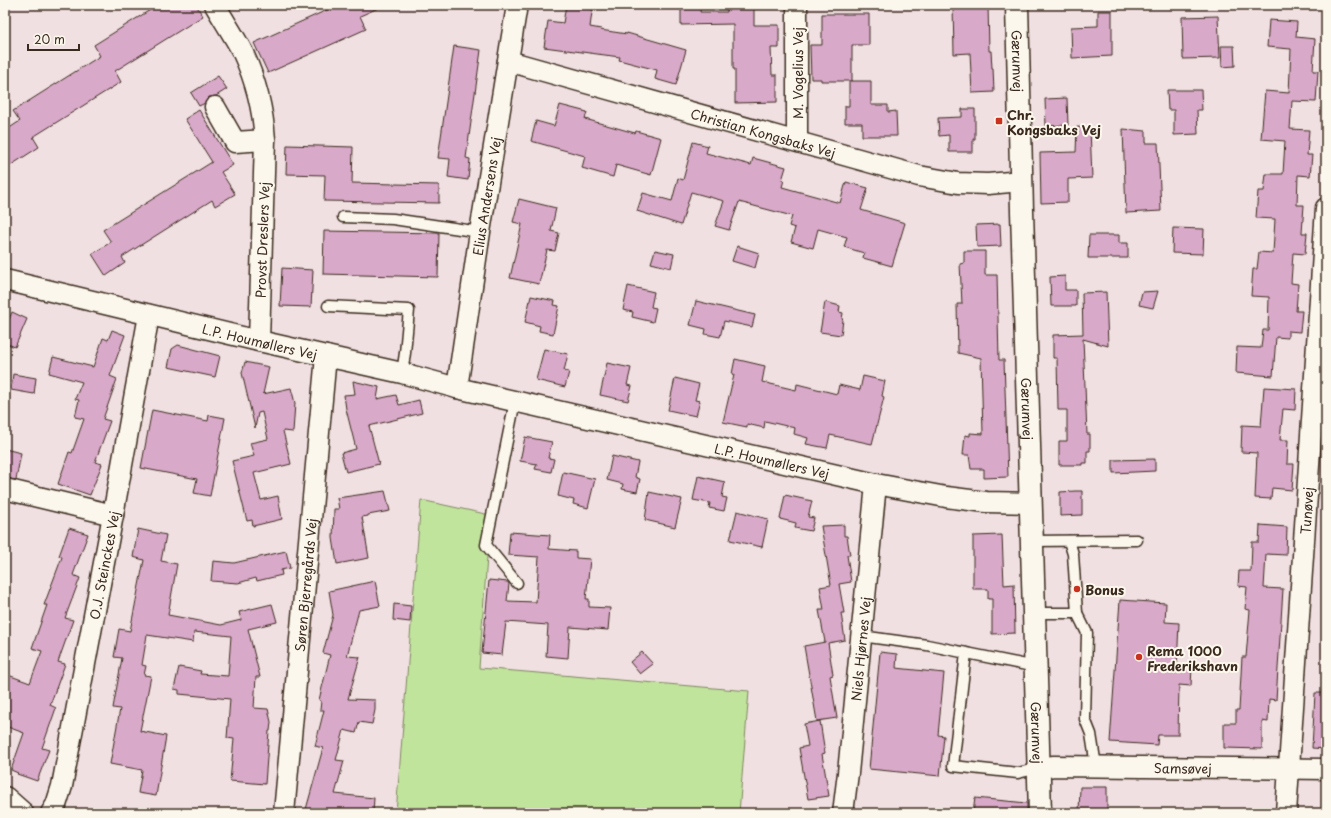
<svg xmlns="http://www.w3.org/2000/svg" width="1331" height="818" viewBox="0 0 1331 818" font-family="'Playpen Sans',sans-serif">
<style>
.green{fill:#c1e49d;stroke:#7e875e}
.building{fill:#d9a9c9;stroke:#3b2a1e}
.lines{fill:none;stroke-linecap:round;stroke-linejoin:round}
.lane-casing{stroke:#3b2a1e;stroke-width:13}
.street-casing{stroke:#3b2a1e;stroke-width:23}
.secondary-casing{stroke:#3b2a1e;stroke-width:25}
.lane{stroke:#fbf7ec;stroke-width:10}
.street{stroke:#fbf7ec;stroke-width:20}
.secondary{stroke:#fbf7ec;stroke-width:22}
.poi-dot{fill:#c8321e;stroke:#fbf7ec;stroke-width:1.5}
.labels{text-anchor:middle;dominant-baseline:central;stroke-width:4;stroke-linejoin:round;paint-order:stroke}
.street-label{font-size:13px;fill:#3b2a1e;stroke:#fbf7ec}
.poi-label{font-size:13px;font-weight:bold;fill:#3b2a1e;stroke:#fbf7ec;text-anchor:start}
</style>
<rect width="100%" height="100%" fill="#f1e0e2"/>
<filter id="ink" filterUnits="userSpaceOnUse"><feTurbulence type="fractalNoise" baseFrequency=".025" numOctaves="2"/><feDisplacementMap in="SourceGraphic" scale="8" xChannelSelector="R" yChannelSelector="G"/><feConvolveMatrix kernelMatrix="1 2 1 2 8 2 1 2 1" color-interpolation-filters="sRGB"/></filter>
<g filter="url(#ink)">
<!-- green -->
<path class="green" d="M421,500L490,515L479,668L749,691L739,813H396Z"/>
<!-- building -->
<g class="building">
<path d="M158,5H196L203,16L115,71L121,82L33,137L39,147L5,169V131L20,121L13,111L100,56L94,45Z"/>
<path d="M338,5H385L360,16L366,29L268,73L254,43Z"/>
<path d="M566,5H593L590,27L601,29L600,30L627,34V33L686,50L676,85L655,79L657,70L619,60L620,57L544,47L548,21L563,23Z"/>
<path d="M681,5H701L700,12H727V5H754V25H779V48H771L772,75H777V102L735,103V69H733V24L681,25Z"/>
<path d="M953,5H988L989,51H991L992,68H993L994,92L972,93L970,53L954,54Z"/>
<path d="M1098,11H1112V56L1072,58L1071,27L1098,26Z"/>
<path d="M822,14H869V45H852V81H821V79H811L810,45H822Z"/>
<path d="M1218,16L1220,58L1183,59L1182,17Z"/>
<path d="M1269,20L1297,22L1296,37L1315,39L1313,71H1318L1316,102L1292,101L1290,129L1309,130L1307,155H1312L1310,176L1298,175L1297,205H1304L1302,233H1307L1305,254L1293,253L1291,283L1298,284L1296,311H1302L1300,332L1288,331V338L1276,337L1273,376L1236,373L1237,347L1261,348L1263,330H1268L1269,297L1251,296L1253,269H1257L1259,252L1273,253L1275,219L1256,218L1258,191H1264L1266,174H1283L1285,141L1261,139L1265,91L1289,93L1291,49L1267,47Z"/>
<path d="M454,46L481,50L466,158L470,159L468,180L448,177L450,159L438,158Z"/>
<path d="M1221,46H1234L1235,66L1222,67Z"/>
<path d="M218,76L227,89L216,96L209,97L205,103L199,106L191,93Z"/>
<path d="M849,81H871V105H888V112L896,111L897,136H862V123H845V106H849Z"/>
<path d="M1167,90H1201L1202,110H1197L1198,134L1174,135V110H1168Z"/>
<path d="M1067,98L1068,125L1046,126L1045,99Z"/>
<path d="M560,105L587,112L585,119L635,133L636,131L661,138L651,175L616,165L613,177L582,168L585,156L531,141L536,121L554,126Z"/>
<path d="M962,109H975V139H973V152H949V135L939,136L938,118L962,117Z"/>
<path d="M199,110L233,165L221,172L235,194L215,206L212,200L122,257L125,263L106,276L92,254L111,242L103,230L212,162L185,119Z"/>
<path d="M1077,127L1090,128L1092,178L1068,179V202L1041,203L1040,153L1076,152Z"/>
<path d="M1123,129L1146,131V143H1158L1161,211L1126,213Z"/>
<path d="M693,142L708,146L706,153L751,165L753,158L786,167L782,180H784L782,187L840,203L846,182L868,188L861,210L905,223L892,266L863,258L864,253L844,247L847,237L818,229L813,248L791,242L795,228L789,226L792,216L739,202L729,230L715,226L724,201L691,192L681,225L637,211L643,193L672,201L678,178L683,180Z"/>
<path d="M287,145L353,147L352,183L439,185V203L324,201L325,175L286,174Z"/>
<path d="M519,199L556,208L551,231L559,233L555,251L547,250L539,284L510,278L522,224L513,222Z"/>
<path d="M1000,224L1001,246L977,247L976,225Z"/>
<path d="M1173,228L1204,229L1203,254L1172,253Z"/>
<path d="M324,231L439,233L438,277L323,274Z"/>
<path d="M1089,235H1119V243H1128V258H1088Z"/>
<path d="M737,246L759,253L755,268L732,261Z"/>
<path d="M655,250L674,254L671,268L651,263Z"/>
<path d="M964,251H985V275H997L999,360H1004L1008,477L984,478V469H971L969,455H963L965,435L970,436V433L983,434L981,358L958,353L957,304H962L960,264L964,263Z"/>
<path d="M282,268L313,270L311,307L280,306Z"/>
<path d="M1065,276V290H1076V306H1051L1050,277Z"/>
<path d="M628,286L654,292L651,307L656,308L653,322L632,317L633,312L623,310Z"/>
<path d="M1158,291L1153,308L1139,305L1142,292Z"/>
<path d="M1106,292L1108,346L1083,339L1087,434H1090V451H1087V463H1082V465H1059V441H1067V410H1058L1057,358H1053V335L1083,334L1082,293Z"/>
<path d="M531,296L555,301L554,305L559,306L553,334L539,331L540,326L525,322Z"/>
<path d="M696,301L755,315L752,327L724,321L720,337L705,334L706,329L690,325Z"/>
<path d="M825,302L840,306L839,312L843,313L842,319L843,320L841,335L820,332Z"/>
<path d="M12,312L27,319L15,347L5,343V329Z"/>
<path d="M112,330L125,335L110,376L117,379L103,419L110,421L95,462L102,464L90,495L58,484L69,452L72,453L84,419L75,417L79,400L75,399L82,382L49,373L53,357L93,367L103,338L108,340Z"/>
<path d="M178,345L220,356L215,377L168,367L172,349Z"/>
<path d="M544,349L568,354L564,371L569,372L565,387L536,380Z"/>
<path d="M735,359L765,366L762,382L796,390L797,384L837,394L839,385L860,390L863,376L885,381L882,396L884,397L872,444L830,435L827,448L806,444L808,438L794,434L795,428L765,421L764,428L747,424V427L723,422L734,375L732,374Z"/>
<path d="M245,362L269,367L263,394L291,388L295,403L293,432L283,431L291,464L254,473L261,500L278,496L282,519L253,526L252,520L247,521L232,461L254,456L250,443L268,439L262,412L258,413L255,428L242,373Z"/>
<path d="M607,363L631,368L627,385L632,386L628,401L600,395Z"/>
<path d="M13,374L36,378L34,394L11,390Z"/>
<path d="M675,378L699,384L695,400L700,401L696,416L668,410Z"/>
<path d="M353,381L379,387L377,399L396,395L399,405L419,400L422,413L369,426L379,464L346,472L341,453L356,449L346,409L344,395L355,394Z"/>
<path d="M1264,387L1296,389L1295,410L1283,409L1280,440H1288L1287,464H1294L1292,490L1272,488L1271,499L1255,498L1257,453L1241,452L1242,425L1261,426Z"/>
<path d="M152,410L208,421L209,415L225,418L210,496L194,493L197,479L141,468Z"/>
<path d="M525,437L552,442L548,458L554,459L551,472L535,469L537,464L520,461Z"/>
<path d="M5,449L21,453L16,480L5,478Z"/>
<path d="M612,456L638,462L635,477L640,479L637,492L622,489L623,484L607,480Z"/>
<path d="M1155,459V471L1113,473V460Z"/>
<path d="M563,472L595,479L588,508L573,504L574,500L558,496Z"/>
<path d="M698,476L725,482L722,497L727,498L724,511L709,508L710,503L693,500Z"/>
<path d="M385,491L390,511L368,515V516L362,517L369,558L337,564L333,538L334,509H339L337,498Z"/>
<path d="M1075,491H1082V515L1060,516V492Z"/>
<path d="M649,492L682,499L675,527L645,520Z"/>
<path d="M785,495L812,501L808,517L814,518L811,531L795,528L796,523L780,519Z"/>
<path d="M737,511L768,519L762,547L730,540Z"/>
<path d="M844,525V536H847L850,555H847L851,582L839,584L844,613H841L845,640L828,643L833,675L830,676L837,718L817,721L804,646L825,642L819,610H824L820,587L831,585L821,526Z"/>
<path d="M1260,525L1287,527L1286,555L1266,554L1264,588L1283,589L1276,700L1269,699L1268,722L1262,721V749L1224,748V723H1236V710H1239L1242,657H1246L1250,610L1245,609L1247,587L1238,586L1239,571H1251L1252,542H1259Z"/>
<path d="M69,528L88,534L73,575L80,578L65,618L73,620L58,662L65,664L50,705L56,708L42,748L49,750L37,781L17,774L18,773L11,770L24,733L5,726V686L8,675L30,683L42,651L32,648L47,605H44L62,557L59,556Z"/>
<path d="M138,529L166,535L161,561L177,564L168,615L221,625L241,620L239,612L272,604L277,622L248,629L260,677H256L254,708L268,709L271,722L270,731H269L265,784L230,781L234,739L227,738L230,699L179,694V690L174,689L179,667L201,671L200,674L228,676L231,636L194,632L193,642L147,635L142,665L146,666L144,675L151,676L140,731L166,736L156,796L138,793L142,770L110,764L120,709L113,708L122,658L114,657L119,629L130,631L144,560L133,557Z"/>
<path d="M510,532L550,535L549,549L576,551V558L590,559L586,599H589V607L610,608L608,630L570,627L568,658L546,656L548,625L506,622L502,655L482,653L489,580L508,582L509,584L507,601L536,602L539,557L508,555Z"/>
<path d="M1002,535L1004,585L1014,584L1015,633L992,634V599H988V589H973V536Z"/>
<path d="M286,551L290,568L281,570L282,575L257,581L256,578L238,583L211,581L213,561L234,563Z"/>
<path d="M375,581L380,606L359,610L347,656L360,657L348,699L375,700V710L372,724L359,722L356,733L344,730L336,760L344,761L335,794L374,798L373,813H305L323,748L315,746L324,710H320L321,701L319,700L330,655L323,653L333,615L329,591Z"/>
<path d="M1120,600L1166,603L1165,622L1179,623L1177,666L1192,667L1191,686L1179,685L1178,735H1158L1157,745L1110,742Z"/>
<path d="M394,604L411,606L410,622L393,620Z"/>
<path d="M642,652L653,664L640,674L630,662Z"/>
<path d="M880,652L897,654L896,668L944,673L938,735L944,736L940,776L869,769Z"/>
<path d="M1315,693H1326V749L1312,748Z"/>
<path d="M820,721L825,753L822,754L829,796L808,799L799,748L808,746L804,724Z"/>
<path d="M1080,787H1107V813H1079Z"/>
<path d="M975,798L1027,803V813H973Z"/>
</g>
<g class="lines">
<!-- lane casing -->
<g class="lane-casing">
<g id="lane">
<path d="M343,217L393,219L480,232"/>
<path d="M328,306L409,310L405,353L402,373"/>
<path d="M515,401L486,545L517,583"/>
<path d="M1032,541L1137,540"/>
<path d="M1069,541L1073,554L1077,613"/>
<path d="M1034,613H1077L1087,633L1085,719L1091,734L1096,766"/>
<path d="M861,636L927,645L1036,667"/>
<path d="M966,653L953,766L1018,773L1039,768"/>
</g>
</g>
<!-- street casing -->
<g class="street-casing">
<g id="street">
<path d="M215,5C224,21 235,37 243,53C256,81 263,109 265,140L259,341"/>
<path id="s1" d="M508,61L919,176L958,183L988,184L1021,181"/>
<path d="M215,107L235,142L265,140"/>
<path d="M797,141V5"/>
<path id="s2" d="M5,280L259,341L402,373L457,388L876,484L946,497L986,502L1031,503"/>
<path id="s3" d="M457,388L480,232L517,5"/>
<path d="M5,489L113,515"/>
<path id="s4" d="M1039,768L1054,766L1326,769"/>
<path id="s5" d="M51,813L56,805L62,786L113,515L149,315"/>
<path id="s6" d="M284,813L326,356"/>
<path id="s7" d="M843,813L848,773L876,484"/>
<path id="s8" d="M1286,813L1326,208"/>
</g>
</g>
<!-- secondary casing -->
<g class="secondary-casing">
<g id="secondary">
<path id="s9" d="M1017,5L1022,211L1040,813"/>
<path d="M5,798L22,813"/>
</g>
</g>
<!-- lane -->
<use href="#lane" class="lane"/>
<!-- street -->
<use href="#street" class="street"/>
<!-- secondary -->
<use href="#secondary" class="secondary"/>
</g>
</g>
<!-- markers -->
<g class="poi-dot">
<rect x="995" y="117" width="8" height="8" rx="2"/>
<circle cx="1077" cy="589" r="4"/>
<circle cx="1139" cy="657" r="4"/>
</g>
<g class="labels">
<!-- street labels -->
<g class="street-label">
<text stroke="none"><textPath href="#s9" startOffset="56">Gærumvej</textPath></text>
<text transform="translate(797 73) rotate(-90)">M. Vogelius Vej</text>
<text stroke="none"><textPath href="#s1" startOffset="265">Christian Kongsbaks Vej</textPath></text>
<text stroke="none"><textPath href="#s3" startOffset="194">Elius Andersens Vej</textPath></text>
<text transform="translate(262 240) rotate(-88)">Provst Dreslers Vej</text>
<text stroke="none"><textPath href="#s2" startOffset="262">L.P. Houmøllers Vej</textPath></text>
<text stroke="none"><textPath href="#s9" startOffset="404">Gærumvej</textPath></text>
<text stroke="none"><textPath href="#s2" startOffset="788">L.P. Houmøllers Vej</textPath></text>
<text stroke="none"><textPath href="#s8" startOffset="303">Tunøvej</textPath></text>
<text stroke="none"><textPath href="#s5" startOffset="254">O.J. Steinckes Vej</textPath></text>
<text stroke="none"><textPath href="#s6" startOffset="229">Søren Bjerregårds Vej</textPath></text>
<text stroke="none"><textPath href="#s7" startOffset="165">Niels Hjørnes Vej</textPath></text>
<text stroke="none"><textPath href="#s9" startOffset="728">Gærumvej</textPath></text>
<text stroke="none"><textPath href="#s4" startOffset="144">Samsøvej</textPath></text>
</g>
<!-- poi labels -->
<g class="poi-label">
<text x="1007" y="114">Chr.<tspan x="1007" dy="15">Kongsbaks Vej</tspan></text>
<text x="1085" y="589">Bonus</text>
<text x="1147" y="650">Rema 1000<tspan x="1147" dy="15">Frederikshavn</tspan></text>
</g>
</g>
<!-- margin -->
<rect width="1331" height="818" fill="none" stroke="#fbf7ec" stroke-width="20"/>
<rect x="10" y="10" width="1311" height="798" fill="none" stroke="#3b2a1e" stroke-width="1.5" filter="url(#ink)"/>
<!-- scale -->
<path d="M28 44v6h51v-6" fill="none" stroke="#3b2a1e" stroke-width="2"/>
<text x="34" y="44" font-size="12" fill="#3b2a1e" stroke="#fbf7ec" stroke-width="3" paint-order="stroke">20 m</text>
</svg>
